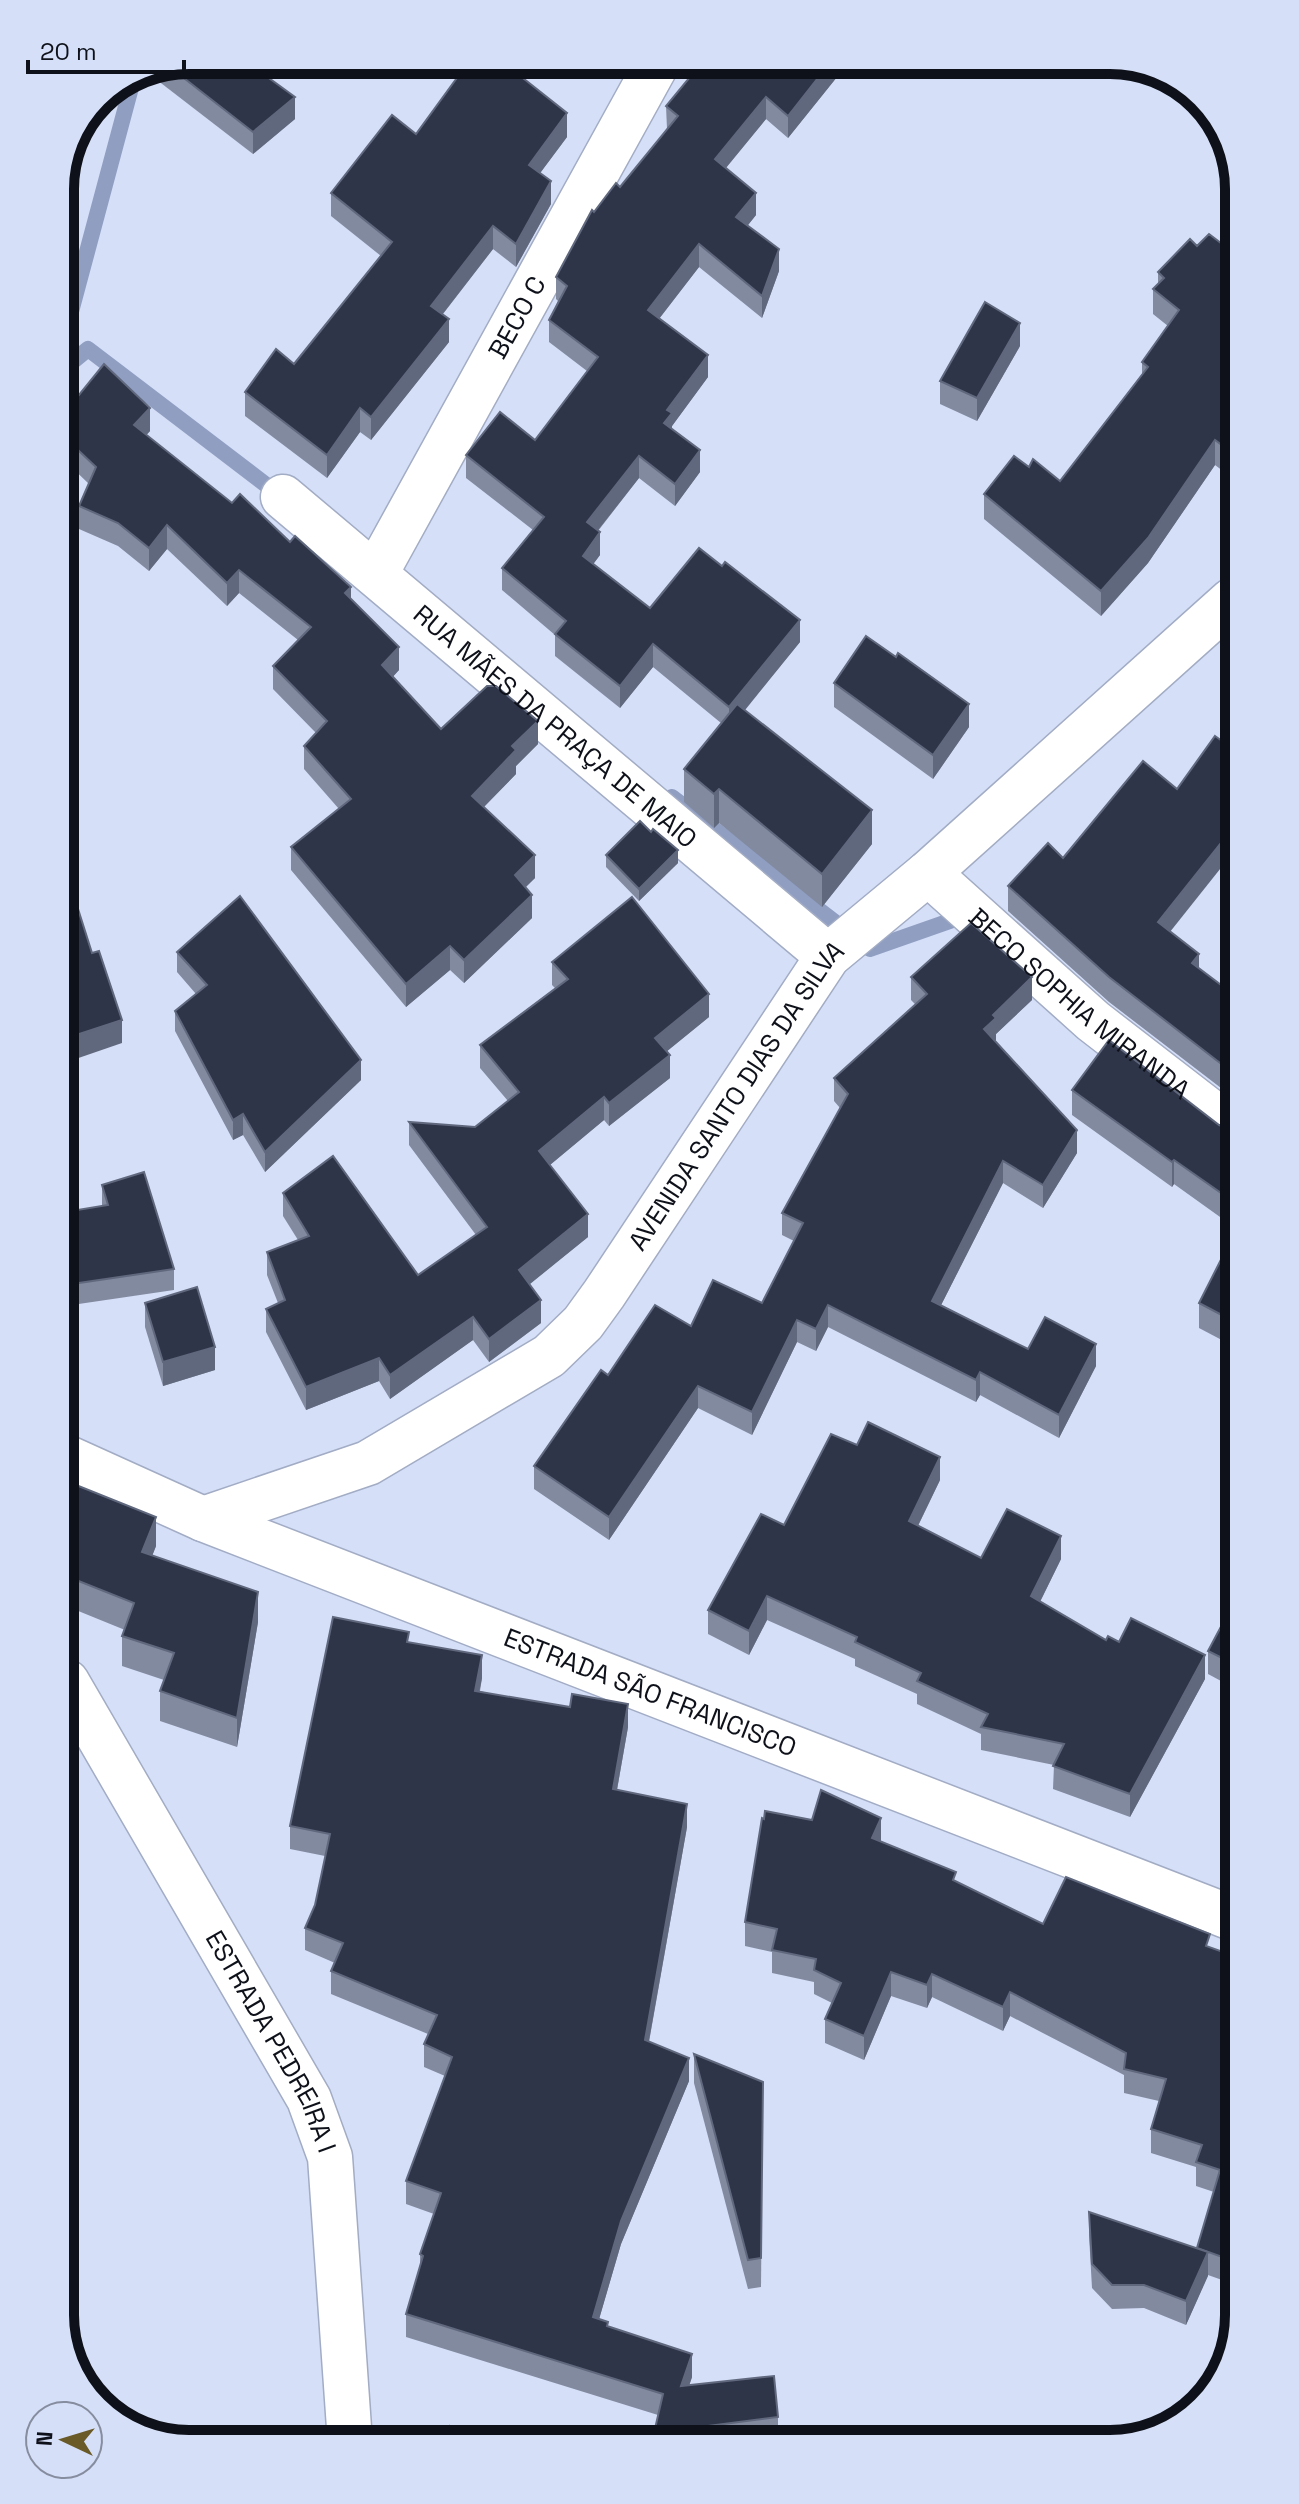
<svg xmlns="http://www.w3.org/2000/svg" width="1299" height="2504" viewBox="0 0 1299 2504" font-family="'Space Grotesk',sans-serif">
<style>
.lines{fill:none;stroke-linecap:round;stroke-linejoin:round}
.stream{stroke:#909ec2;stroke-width:16}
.minor-casing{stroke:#a2acc4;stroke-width:47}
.tertiary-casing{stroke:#a2acc4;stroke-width:47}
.secondary-casing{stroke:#a2acc4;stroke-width:47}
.minor{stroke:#fff;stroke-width:44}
.tertiary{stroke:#fff;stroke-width:44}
.secondary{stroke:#fff;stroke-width:44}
.wall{fill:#828aa0}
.shaded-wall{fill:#60687e}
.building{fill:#2e3549;stroke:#60687e;stroke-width:2}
.labels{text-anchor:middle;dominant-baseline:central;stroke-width:8;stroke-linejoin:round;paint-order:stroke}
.street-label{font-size:26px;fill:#0e1119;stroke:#d5dff8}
.rim{fill:none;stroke:#0e1119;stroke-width:10}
</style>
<rect width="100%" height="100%" fill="#d5dff8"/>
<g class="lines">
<!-- stream -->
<g class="stream">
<path d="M61,349L132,84"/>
<path d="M61,371L88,349L282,497"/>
<path d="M672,797L870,949L967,915"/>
</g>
<!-- minor casing -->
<g class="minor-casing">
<g id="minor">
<path id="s1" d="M283,497L828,956"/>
<path id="s2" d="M376,573L659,60"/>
<path id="s3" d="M928,873L1093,1021L1234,1130"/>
</g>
</g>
<!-- tertiary casing -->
<g class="tertiary-casing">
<g id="tertiary">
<path id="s4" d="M203,1519L368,1463L549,1356L583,1323L604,1294L828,956L928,873L1231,601"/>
<path id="s5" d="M67,1682L309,2099L330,2157L350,2442"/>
</g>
</g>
<!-- secondary casing -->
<g class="secondary-casing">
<g id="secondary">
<path id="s6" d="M66,1457L203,1519L1237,1920"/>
</g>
</g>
<!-- minor -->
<use href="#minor" class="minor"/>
<!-- tertiary -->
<use href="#tertiary" class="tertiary"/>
<!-- secondary -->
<use href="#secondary" class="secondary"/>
</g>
<!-- wall -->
<g class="wall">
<path d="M189,60L295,119L253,154L157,80V73Z"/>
<path d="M701,60H837V77L788,138L766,119L726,168L756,215L748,225L779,271L762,318L699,267L659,319L708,377L672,426V429L700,472L675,506L639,478L598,531L600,555L593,564L650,608L800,642L744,710L872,844L822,907L719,823L714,828L684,802V769L721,723L653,667L620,708L555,656V635L502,590V568L533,530L466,478V455L535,440L587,371L549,342V320L558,301L556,299V277L594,212L620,187L667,129L666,106L701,64Z"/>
<path d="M416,134L567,137L540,173L551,204L516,267L493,249L443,314L449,342L371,440L360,432L327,478L245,416V392L294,364L381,256L331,216V193Z"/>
<path d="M1197,246L1230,250L1231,477L1215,465L1148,563L1101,616L984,519V494L1029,467L1060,481L1142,374V362L1168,326L1153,314V289L1158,285V272Z"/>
<path d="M1020,346L977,421L940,404V381Z"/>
<path d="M61,417L150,431L146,435L351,599L399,670L392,677L441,729L538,744L516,766V774L484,807L535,878L525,887L532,918L464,983L450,970L406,1007L291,870V847L339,809L304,769V746L316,733L273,689V666L298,640L239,593L227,606L167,549L149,571L118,546L79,529V506L89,484L61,457Z"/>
<path d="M834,683L969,727L933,779L834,707Z"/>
<path d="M651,832L678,863L639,901L606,867V855Z"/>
<path d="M1063,858L1170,931L1199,968L1233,994L1234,1098L1109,1002L1008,911V886Z"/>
<path d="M177,952L361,1080L265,1172L243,1135L233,1140L175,1031V1011L196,994L177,972Z"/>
<path d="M552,962L709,1017L667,1051L670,1078L609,1126L604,1120L550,1165L588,1237L529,1284L541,1323L489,1362L473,1340L390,1399L379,1381L306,1410L266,1332V1309L278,1303L267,1275V1252L298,1240L283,1216V1193L418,1275L476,1235L409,1145V1122L475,1127L508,1101L480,1068V1045L555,988L552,985Z"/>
<path d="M911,977L1032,1000L996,1034L995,1041L1077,1153L1043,1208L1003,1183L941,1305L1028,1349L1096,1366L1059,1438L980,1395L976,1402L828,1327L816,1351L797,1342L752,1435L698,1408L609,1540L534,1489V1466L608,1375L691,1326L762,1303L794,1241L782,1235V1213L840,1108L834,1101V1078L916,1005L911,1000Z"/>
<path d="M1072,1090L1234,1130V1227L1174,1184L1172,1187L1072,1115Z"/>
<path d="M102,1185L174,1269V1290L65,1306V1212L102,1206Z"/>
<path d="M1234,1234L1235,1347L1199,1328V1303Z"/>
<path d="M145,1303L215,1370L163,1386L145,1327Z"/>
<path d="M940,1480L918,1526L981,1558L1061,1559L1040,1602L1106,1640L1119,1642L1205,1679L1130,1817L1053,1789L1054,1765L981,1750V1734L917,1704V1694L855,1666V1659L767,1620L749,1655L708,1634V1610L784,1525Z"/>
<path d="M66,1481L156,1546L152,1556L258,1622L237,1747L160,1721V1691L164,1680L122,1666V1636L125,1630L66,1606Z"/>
<path d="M1236,1606V1689L1208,1674V1651Z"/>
<path d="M409,1642L482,1678L480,1691L628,1727L617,1790L687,1827L649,2042L689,2081L621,2244L599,2319L608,2327L692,2377L689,2386L778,2417V2438L654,2439L658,2415L406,2337V2314L420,2266V2254L434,2214L406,2204V2181L445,2076L424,2067V2044L428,2034L331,1994V1971L335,1963L305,1950V1928L315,1905L325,1856L290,1849V1826Z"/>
<path d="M812,1820L881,1841L956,1882L1043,1924L1210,1947L1237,1957L1239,2286L1208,2275L1186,2325L1144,2308L1112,2309L1092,2288L1089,2235V2212L1197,2249L1214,2192L1196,2186V2167L1151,2153V2129L1159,2101L1124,2093V2075L1010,2016L1003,2031L932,1997L927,2008L891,1996L864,2060L825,2043V2019L832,2003L814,1994V1982L772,1973V1952L745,1946V1922Z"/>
<path d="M694,2054L763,2082L761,2287L748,2289L694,2083Z"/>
</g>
<!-- shaded-wall -->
<g class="shaded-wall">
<path d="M832,60H837V77L788,138V116Z"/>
<path d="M295,97V119L253,154V132Z"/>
<path d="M766,97V119L715,181V159Z"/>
<path d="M567,113V137L529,188V165Z"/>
<path d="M551,181V204L516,267V244Z"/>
<path d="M756,193V215L736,240V217Z"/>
<path d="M493,226V249L431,329V306Z"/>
<path d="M699,244V267L648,333V310Z"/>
<path d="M779,249V271L762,318V296Z"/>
<path d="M449,319V342L371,440V417Z"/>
<path d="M1020,323V346L977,421V398Z"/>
<path d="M708,355V377L672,426V436L664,423L667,410Z"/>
<path d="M150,408V431L134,449V425Z"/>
<path d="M360,408V432L327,478V455Z"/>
<path d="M1215,440V465L1148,563L1101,616V591Z"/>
<path d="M700,450V472L675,506V484Z"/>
<path d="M639,456V478L587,544V522Z"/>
<path d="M167,525V549L149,571V548Z"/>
<path d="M600,532V555L583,578V556Z"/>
<path d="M239,570V593L227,606V583Z"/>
<path d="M351,587V610L345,593Z"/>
<path d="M800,620V642L729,730V707Z"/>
<path d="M653,644V667L620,708V686Z"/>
<path d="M399,647V670L382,689V665Z"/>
<path d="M969,704V727L933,779V755Z"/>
<path d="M538,721V744L516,766V774L472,819V796L512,746Z"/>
<path d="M719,789V823L714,828V794Z"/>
<path d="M872,810V844L822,907V874Z"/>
<path d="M1232,829V854L1158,947V922Z"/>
<path d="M678,850V863L639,901V889Z"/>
<path d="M535,855V878L515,898V875Z"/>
<path d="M532,895V918L464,983V960Z"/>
<path d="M450,946V970L406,1007V984Z"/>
<path d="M1199,954V979L1192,963Z"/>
<path d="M1032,977V1000L996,1034V1040L984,1052V1029L993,1015Z"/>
<path d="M709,994V1017L655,1061V1038Z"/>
<path d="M122,1020V1043L64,1063V1039Z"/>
<path d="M670,1055V1078L609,1126V1103Z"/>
<path d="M361,1060V1080L265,1172V1152Z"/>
<path d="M604,1097V1120L539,1174V1151Z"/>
<path d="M243,1114V1135L233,1140V1120Z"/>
<path d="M1077,1130V1153L1043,1208V1185Z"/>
<path d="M1174,1160V1184L1172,1187V1162Z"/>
<path d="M1003,1161V1183L932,1323V1301Z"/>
<path d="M588,1214V1237L519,1293V1270Z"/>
<path d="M541,1300V1323L489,1362V1339Z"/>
<path d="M828,1305V1327L816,1351V1329Z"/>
<path d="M473,1317V1340L390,1399V1375Z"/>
<path d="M797,1320V1342L752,1435V1412Z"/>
<path d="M1096,1344V1366L1059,1438V1415Z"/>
<path d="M215,1347V1370L163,1386V1362Z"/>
<path d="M379,1358V1381L306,1410V1387Z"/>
<path d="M980,1372V1395L976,1402V1380Z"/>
<path d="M698,1386V1408L609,1540V1517Z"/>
<path d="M940,1457V1480L909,1544V1521Z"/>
<path d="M156,1517V1546L142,1582V1552Z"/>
<path d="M1061,1536V1559L1031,1620V1596Z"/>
<path d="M258,1592V1622L237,1747V1718Z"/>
<path d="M767,1596V1620L749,1655V1631Z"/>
<path d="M482,1655V1678L475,1713V1691Z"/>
<path d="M1205,1655V1679L1130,1817V1794Z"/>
<path d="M628,1704V1727L613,1812V1789Z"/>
<path d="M687,1804V1827L645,2063V2040Z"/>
<path d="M881,1818V1842L872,1838Z"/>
<path d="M891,1972V1996L864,2060V2036Z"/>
<path d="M932,1974V1997L927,2008V1985Z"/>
<path d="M1010,1992V2016L1003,2031V2007Z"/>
<path d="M689,2058V2081L621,2244L593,2340V2317L621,2221Z"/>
<path d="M1208,2252V2276L1186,2325V2301Z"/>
<path d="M692,2354V2377L681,2409V2386Z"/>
</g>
<!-- building -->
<g class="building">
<path d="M189,60H244L295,97L253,132L171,68Z"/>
<path d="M470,60H472L491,73L500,60L567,113L529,165L551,181L516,244L493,226L431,306L449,319L371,417L360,408L327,455L245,392L276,349L294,364L392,242L331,193L392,115L416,134Z"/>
<path d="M704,60H832L788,116L766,97L715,159L756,193L736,217L779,249L762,296L699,244L648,310L708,355L667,410L672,413L664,423L700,450L675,484L639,456L587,522L600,532L583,556L650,608L699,548L722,566L725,562L800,620L729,707L653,644L620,686L555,634L566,621L502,568L544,517L466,455L500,412L535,440L598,357L549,320L567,286L556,277L592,210L594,212L616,183L620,187L678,116L666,106Z"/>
<path d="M1209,234L1230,250L1231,452L1215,440L1148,538L1101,591L984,494L1014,456L1029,467L1033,459L1060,481L1148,367L1142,362L1179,310L1153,289L1164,278L1158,272L1190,239L1197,246Z"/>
<path d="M985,302L1020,323L977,398L940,381Z"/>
<path d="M104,364L150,408L134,425L232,503L240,494L290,542L295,536L351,587L345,593L399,647L382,665L441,729L487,686H496L538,721L512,746L516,750L472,796L535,855L515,875L532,895L464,960L450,946L406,984L291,847L351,799L304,746L327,721L273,666L311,627L239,570L227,583L167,525L149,548L118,523L79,506L96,467L61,434V417Z"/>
<path d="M866,636L896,657L898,653L969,704L933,755L834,683Z"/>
<path d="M737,704L872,810L822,874L719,789L714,794L684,769Z"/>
<path d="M1215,736L1232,748V829L1158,922L1199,954L1192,963L1233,994V1073L1109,977L1008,886L1048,843L1063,858L1143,761L1177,789Z"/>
<path d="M640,821L651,832L653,829L678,850L639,889L606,855Z"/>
<path d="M66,871L92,953L99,951L122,1020L64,1039L63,872Z"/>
<path d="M240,896L361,1060L265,1152L243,1114L233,1120L175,1011L207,985L177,952Z"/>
<path d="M632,897L709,994L655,1038L670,1055L609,1103L604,1097L539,1151L588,1214L519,1270L541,1300L489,1339L473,1317L390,1375L379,1358L306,1387L266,1309L285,1300L267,1252L309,1236L283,1193L333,1156L418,1275L487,1227L409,1122L475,1127L519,1092L480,1045L568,979L552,962Z"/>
<path d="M971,923L1032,977L993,1015L996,1018L984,1029L1077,1130L1043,1185L1003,1161L932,1301L1028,1349L1045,1317L1096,1344L1059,1415L980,1372L976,1380L828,1305L816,1329L797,1320L752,1412L698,1386L609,1517L534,1466L601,1370L608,1375L655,1305L691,1326L713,1280L762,1303L803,1223L782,1213L848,1094L834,1078L927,994L911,977Z"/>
<path d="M1109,1040L1219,1125L1234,1130V1202L1174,1160L1172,1162L1072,1090Z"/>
<path d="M144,1172L174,1269L65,1285V1212L108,1205L102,1185Z"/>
<path d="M1234,1234L1235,1322L1199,1303Z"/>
<path d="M197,1287L215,1347L163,1362L145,1303Z"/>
<path d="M868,1422L940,1457L909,1521L981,1558L1007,1509L1061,1536L1031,1596L1106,1640L1108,1636L1119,1642L1131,1618L1205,1655L1130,1794L1053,1766L1064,1744L981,1727L988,1714L917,1681L921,1673L855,1642L857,1637L767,1596L749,1631L708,1610L761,1514L784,1525L831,1434L857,1445Z"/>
<path d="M66,1481L156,1517L142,1552L258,1592L237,1718L160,1691L174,1653L122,1636L134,1603L66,1576V1572L71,1561L66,1559Z"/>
<path d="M1232,1606L1235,1608L1236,1606V1665L1208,1651Z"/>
<path d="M333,1617L409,1632L407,1642L482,1655L475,1691L570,1707L572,1694L628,1704L613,1789L687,1804L645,2040L689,2058L621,2221L593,2317L608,2322L607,2326L692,2354L681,2386L774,2376L778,2417L654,2433L663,2394L406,2314L423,2256L420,2254L441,2193L406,2181L452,2057L424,2044L437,2015L331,1971L343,1943L305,1928L315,1905L330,1834L290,1826Z"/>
<path d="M821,1790L881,1818L872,1838L956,1872L953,1880L1043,1924L1066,1877L1210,1934L1206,1946L1237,1957L1239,2263L1197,2248L1220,2170L1196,2162L1202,2145L1151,2129L1166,2079L1124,2069L1126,2053L1010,1992L1003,2007L932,1974L927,1985L891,1972L864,2036L825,2019L841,1983L814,1970L816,1959L772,1950L777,1929L745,1922L762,1818L764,1819L765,1811L812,1820Z"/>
<path d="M694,2054L763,2082L761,2258L748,2260Z"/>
<path d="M1089,2212L1208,2252L1186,2301L1144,2285H1112L1092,2264Z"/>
<path d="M450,2426L516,2441H448Z"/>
</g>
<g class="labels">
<!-- street labels -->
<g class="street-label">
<text stroke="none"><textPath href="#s2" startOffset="292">BECO C</textPath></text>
<text stroke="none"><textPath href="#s1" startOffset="356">RUA MÃES DA PRAÇA DE MAIO</textPath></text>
<text stroke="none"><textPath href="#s3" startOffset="200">BECO SOPHIA MIRANDA</textPath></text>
<text stroke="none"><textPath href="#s4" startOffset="706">AVENIDA SANTO DIAS DA SILVA</textPath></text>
<text stroke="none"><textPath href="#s6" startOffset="630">ESTRADA SÃO FRANCISCO</textPath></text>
<text stroke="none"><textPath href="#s5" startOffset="414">ESTRADA PEDREIRA I</textPath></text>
</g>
</g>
<!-- crop -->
<path d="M0 0H1299V2504H0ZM189 74H1110A115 115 0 0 1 1225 189V2315A115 115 0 0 1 1110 2430H189A115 115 0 0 1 74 2315V189A115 115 0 0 1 189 74Z" fill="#d5dff8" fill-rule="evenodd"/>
<path class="rim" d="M189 74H1110A115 115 0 0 1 1225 189V2315A115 115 0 0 1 1110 2430H189A115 115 0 0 1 74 2315V189A115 115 0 0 1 189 74Z"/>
<!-- north arrow -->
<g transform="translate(64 2440) rotate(274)"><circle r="38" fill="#d5dff8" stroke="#858d9f" stroke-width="2"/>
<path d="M0-6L14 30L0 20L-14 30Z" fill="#6a5a27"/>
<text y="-12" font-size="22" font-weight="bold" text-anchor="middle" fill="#0e1119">N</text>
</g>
<!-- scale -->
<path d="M28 60v12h156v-12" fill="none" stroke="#0e1119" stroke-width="4"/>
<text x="40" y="60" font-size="24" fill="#0e1119" stroke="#d5dff8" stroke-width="6" paint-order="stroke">20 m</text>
</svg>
